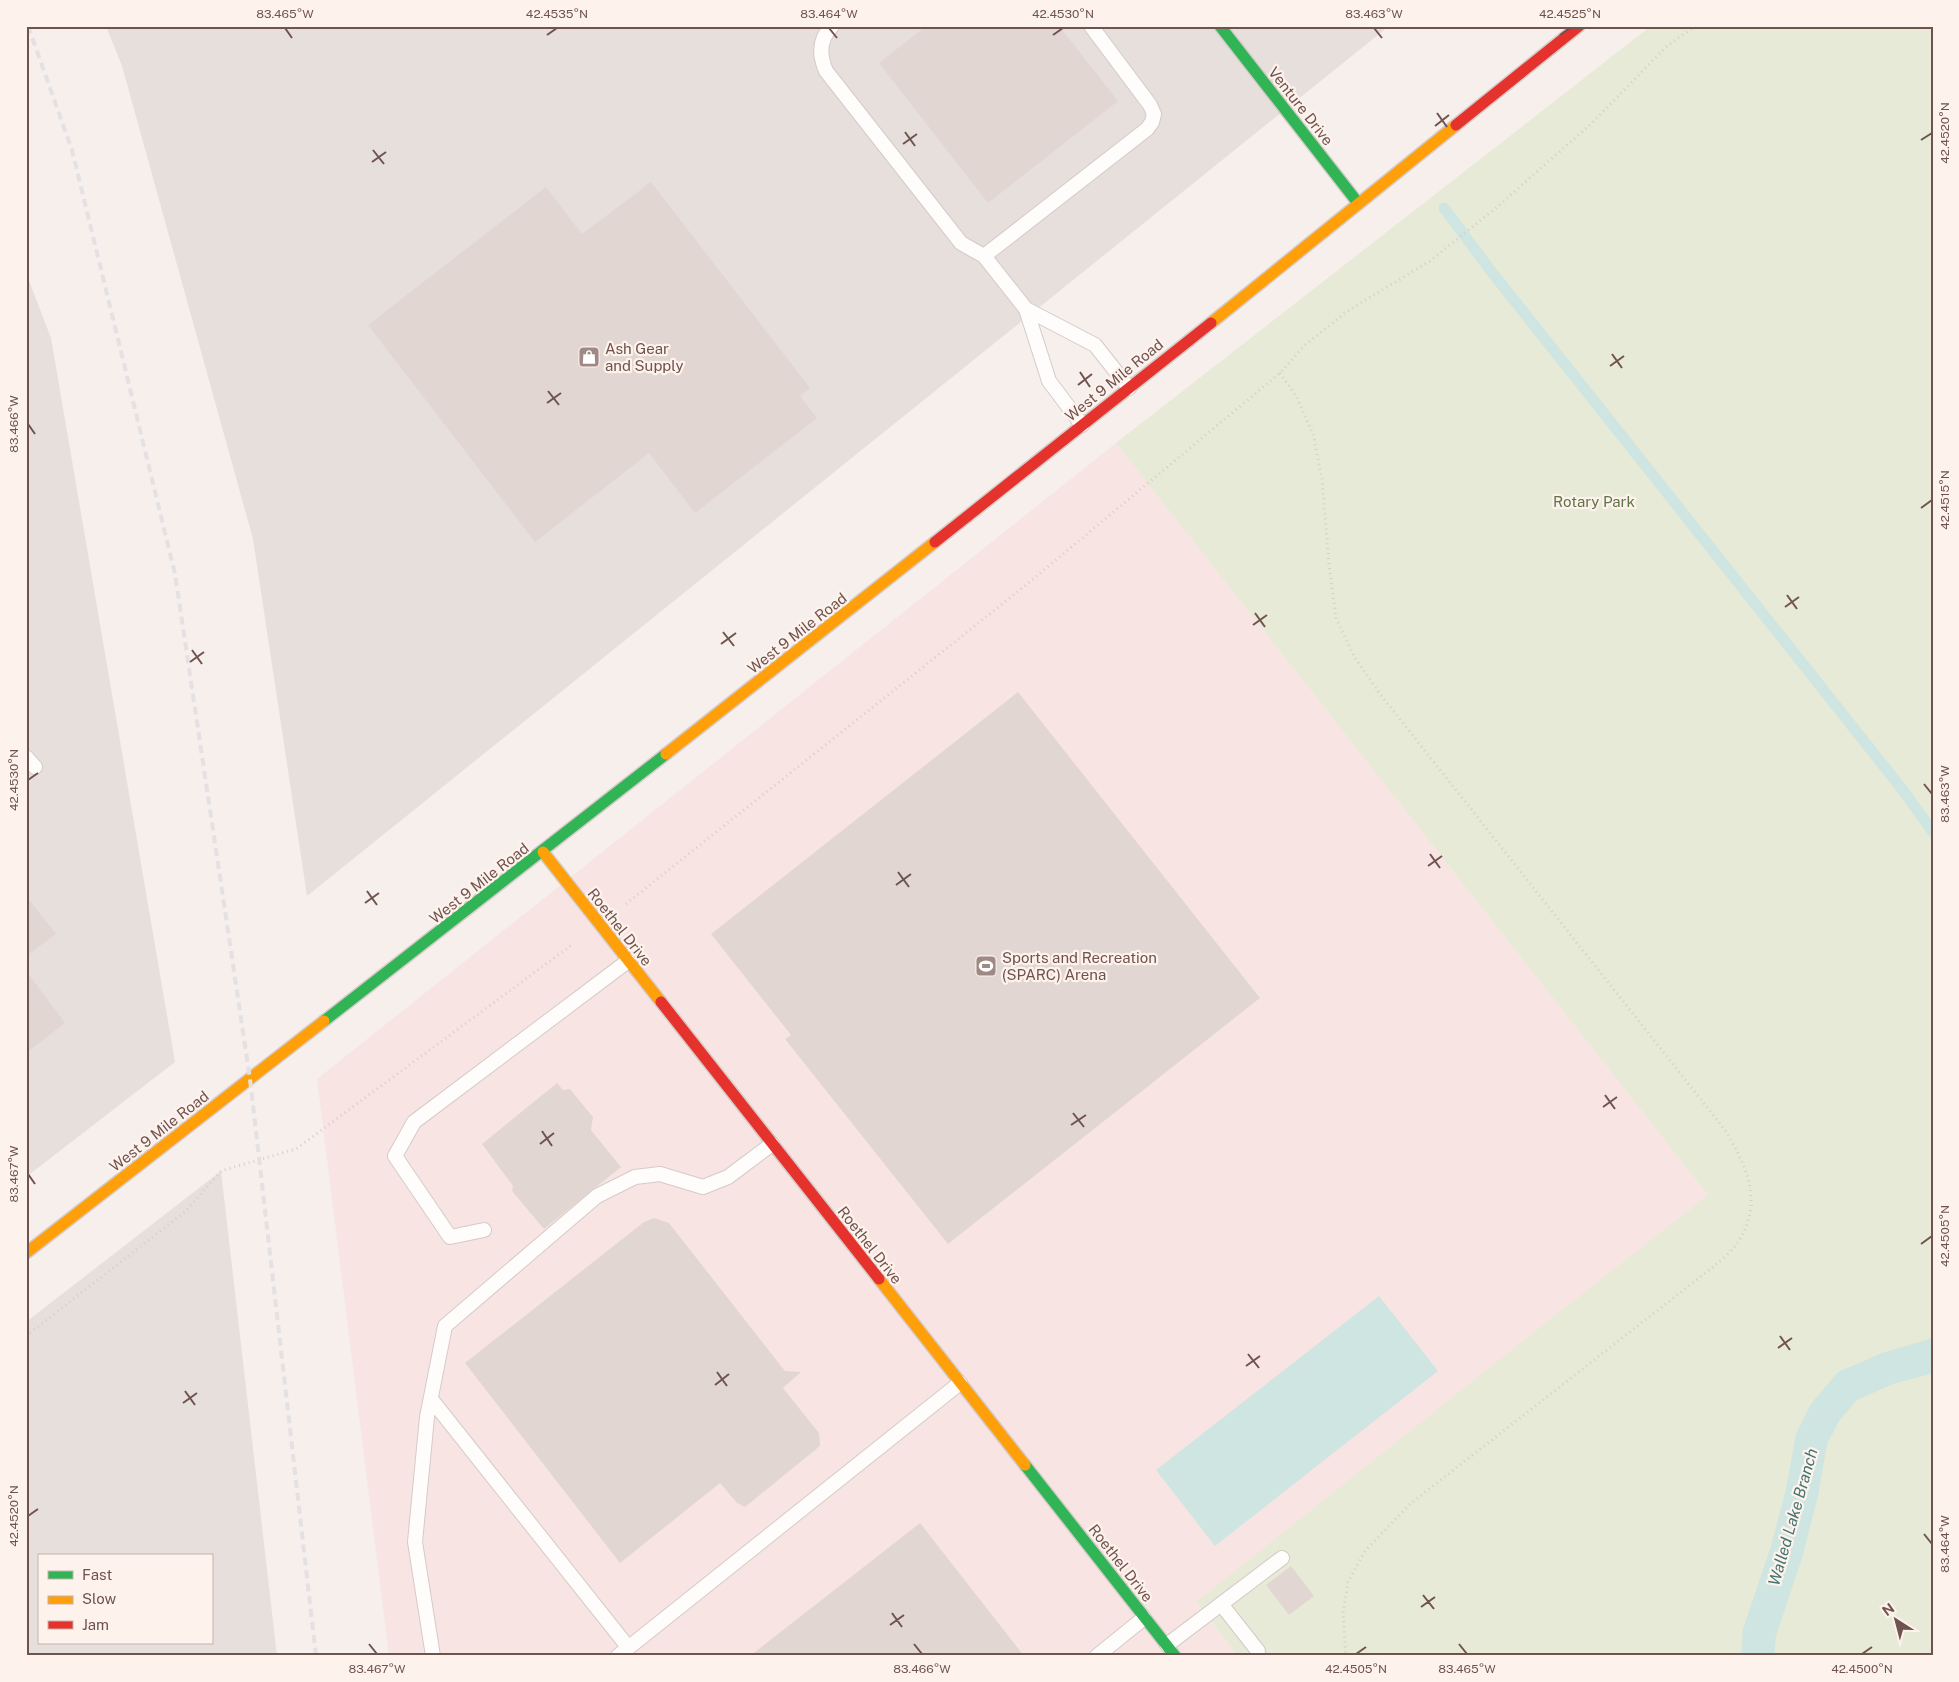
<svg xmlns="http://www.w3.org/2000/svg" width="1959" height="1682" viewBox="0 0 1959 1682" font-family="'Public Sans',sans-serif">
<style>
.commercial{fill:#f8e5e3}
.industrial{fill:#e7dfdc;fill-rule:evenodd}
.green{fill:#e7ead7}
.water{fill:#cee5e1}
.lines{fill:none;stroke-linecap:round;stroke-linejoin:round}
.stream{stroke:#cee5e1;stroke-width:11}
.building{fill:#e2d6d3}
.lane-casing{stroke:#d4cbc8;stroke-width:16}
.fast-casing{stroke:#d4cac8;stroke-width:14}
.slow-casing{stroke:#d4cac8;stroke-width:14}
.jam-casing{stroke:#d4cac8;stroke-width:14}
.path{stroke:#d7cdcb;stroke-width:3;stroke-dasharray:1 4;stroke-linecap:butt}
.lane{stroke:#fefdfc;stroke-width:14}
.fast{stroke:#30b455;stroke-width:11}
.slow{stroke:#ff9f0a;stroke-width:11}
.jam{stroke:#e5322d;stroke-width:11}
.rail{stroke:#e3e1e4;stroke-width:4;stroke-dasharray:8 5;stroke-linecap:butt}
.ticks{fill:none;stroke:#70524e;stroke-width:2}
.labels{text-anchor:middle;dominant-baseline:central;stroke-width:4.5;stroke-linejoin:round;paint-order:stroke}
.street-label{font-size:15px;fill:#70524e;stroke:#fdf2ec}
.poi-label{font-size:15px;fill:#70524e;stroke:#fdf2ec;text-anchor:start}
.park-label{font-size:15px;fill:#607548;stroke:#fdf2ec}
.water-label{font-size:16px;font-style:italic;fill:#447470;stroke:#fdf2ec}
.neatline{fill:none;stroke:#70524e;stroke-width:2}
.ticks-label{font-size:12px;text-anchor:middle;fill:#70524e}
</style>
<rect width="100%" height="100%" fill="#f6efeb"/>
<!-- commercial -->
<path class="commercial" d="M1116,443L1708,1195L1196,1603L1238,1656H389L317,1079Z"/>
<!-- industrial -->
<g class="industrial">
<path d="M106,26H1389L307,896L253,539L122,66Z"/>
<path d="M26,273L51,338L175,1062L26,1177Z"/>
<path d="M221,1171L277,1656H26V1322ZM39,1556H211V1643H39Z"/>
</g>
<!-- green -->
<path class="green" d="M1651,26H1933V1656H1238L1196,1602L1534,1332L1708,1195L1116,443Z"/>
<!-- water -->
<g class="water">
<path d="M1379,1296L1438,1371L1215,1546L1156,1470Z"/>
<path d="M1933,1338V1373L1893,1384L1857,1400L1839,1421L1827,1444L1818,1496L1803,1555L1776,1636L1774,1656H1741L1743,1629L1771,1546L1786,1489L1796,1434L1811,1404L1838,1372L1882,1353Z"/>
</g>
<g class="lines">
<!-- stream -->
<path class="stream" d="M1444,208L1491,271L1902,789L1933,832"/>
</g>
<!-- building -->
<g class="building">
<path d="M926,26H1059L1118,101L988,203L879,63Z"/>
<path d="M651,182L810,388L800,396L817,418L695,513L649,453L535,542L368,325L546,187L582,234Z"/>
<path d="M1018,692L1260,998L948,1244L785,1039L791,1035L711,934Z"/>
<path d="M26,896L56,934L26,956Z"/>
<path d="M26,971L65,1023L26,1053Z"/>
<path d="M557,1083L563,1090L570,1089L593,1117L591,1130L621,1167L544,1229L512,1191L513,1186L482,1144Z"/>
<path d="M654,1218L669,1223L785,1371L801,1372L783,1388L819,1433L820,1446L745,1507L737,1503L720,1483L620,1563L465,1363L644,1222Z"/>
<path d="M920,1523L1024,1656H750Z"/>
<path d="M1291,1566L1314,1596L1289,1615L1266,1585Z"/>
</g>
<g class="lines">
<!-- lane casing -->
<g class="lane-casing">
<g id="lane">
<path d="M832,26C819,39 819,55 826,71L961,243L984,256L1026,309L1049,381L1082,425"/>
<path d="M984,256L1147,129L1152,122L1154,114L1150,105L1091,26"/>
<path d="M1026,309L1095,345L1129,388"/>
<path d="M26,757L35,767"/>
<path d="M484,1230L450,1237L395,1156L414,1122L628,961"/>
<path d="M431,1399L628,1647"/>
<path d="M1221,1604L1258,1651"/>
<path d="M1167,1645L1282,1558"/>
<path d="M433,1656L415,1542L427,1417L445,1326L597,1196L635,1177L660,1174L703,1187L728,1177L772,1144"/>
<path d="M618,1656L960,1383"/>
<path d="M1097,1656L1144,1618"/>
</g>
</g>
<!-- fast casing -->
<g class="fast-casing">
<g id="fast">
<path d="M1220,26L1358,203"/>
<path d="M324,1021L666,754"/>
<path d="M1025,1465L1175,1656"/>
</g>
</g>
<!-- slow casing -->
<g class="slow-casing">
<g id="slow">
<path d="M1211,323L1456,125"/>
<path d="M666,754L935,542"/>
<path d="M543,852L661,1002"/>
<path d="M26,1253L324,1021"/>
<path d="M879,1279L1025,1465"/>
</g>
</g>
<!-- jam casing -->
<g class="jam-casing">
<g id="jam">
<path d="M1456,125L1579,26"/>
<path d="M935,542L1211,323"/>
<path d="M661,1002L879,1279"/>
</g>
</g>
<!-- path -->
<g class="path">
<path d="M1280,373L1296,396L1313,434L1322,479L1329,565L1336,618L1355,658L1380,694L1725,1130C1747,1167 1764,1202 1738,1242C1732,1252 1721,1260 1713,1267L1410,1504L1365,1551L1348,1582L1343,1613L1346,1656"/>
<path d="M626,904L1026,585L1280,373L1304,346L1346,312L1430,261L1496,208L1592,123L1666,47L1695,26"/>
<path d="M26,1336L186,1211L221,1171L296,1149L573,944"/>
</g>
<!-- lane -->
<use href="#lane" class="lane"/>
<!-- fast -->
<use href="#fast" class="fast"/>
<!-- slow -->
<use href="#slow" class="slow"/>
<!-- jam -->
<use href="#jam" class="jam"/>
<!-- rail -->
<path class="rail" d="M28,26L72,150L175,574L250,1079L316,1656"/>
</g>
<!-- ticks -->
<path class="ticks" d="M285,28L292,38M829,28L837,38M1374,28L1382,38M547,35L557,28M1053,35L1063,28M1560,35L1570,28M1437,113L1447,127M1435,126L1449,115M905,132L915,146M1921,140L1932,133M903,144L917,134M373,150L384,164M372,162L386,152M1612,354L1622,368M1610,366L1624,356M1080,372L1090,387M1078,385L1092,374M548,391L559,405M547,403L561,393M28,424L35,434M1921,508L1932,500M1787,595L1797,609M1785,607L1799,597M1255,613L1265,627M1253,625L1267,615M723,632L734,646M721,644L736,633M192,650L202,664M190,662L204,652M28,780L38,773M1924,784L1932,794M1430,854L1440,868M1428,866L1442,856M898,872L909,887M896,885L911,874M367,891L377,905M365,903L379,893M1605,1095L1615,1109M1603,1107L1617,1097M1073,1113L1084,1127M1071,1125L1086,1115M542,1131L552,1146M540,1144L554,1133M28,1174L35,1184M1921,1244L1932,1236M1780,1336L1790,1350M1778,1348L1792,1338M1248,1354L1259,1368M1246,1366L1260,1356M717,1372L727,1386M715,1385L729,1374M185,1391L195,1405M183,1403L197,1393M28,1516L38,1509M1924,1534L1932,1544M1423,1595L1434,1609M1421,1607L1435,1597M892,1613L902,1627M890,1625L904,1615M369,1644L377,1654M914,1644L922,1654M1459,1644L1467,1654M1356,1654L1366,1647M1862,1654L1872,1647"/>
<!-- icons -->
<defs>
<g id="shop-square" transform="scale(1.125)"><rect x="-9" y="-9" width="18" height="18" rx="4" fill="#9f8985" stroke="#fdf2ec"/><path d="M-5-2.5h2.3a2.7 3.5 0 0 1 5.4 0H5L5.5 6h-11ZM-1.5-2.5h3a1.5 2.3 0 0 0-3 0Z" fill="#fff"/></g>
<g id="stadium-square" transform="scale(1.125)"><rect x="-9" y="-9" width="18" height="18" rx="4" fill="#9f8985" stroke="#fdf2ec"/><path d="M0-5a6.5 5 0 1 0 0 10a6.5 5 0 1 0 0-10ZM-3.5-1.8h7v3.6h-7Z" fill="#fff"/></g>
</defs>
<g fill-rule="evenodd">
<use href="#shop-square" x="589" y="357"/>
<use href="#stadium-square" x="986" y="966"/>
</g>
<g class="labels">
<!-- street labels -->
<g class="street-label">
<text transform="translate(1301 106) rotate(52)">Venture Drive</text>
<text transform="translate(1114 380) rotate(-39)">West 9 Mile Road</text>
<text transform="translate(797 633) rotate(-38)">West 9 Mile Road</text>
<text transform="translate(479 883) rotate(-38)">West 9 Mile Road</text>
<text transform="translate(620 927) rotate(52)">Roethel Drive</text>
<text transform="translate(159 1131) rotate(-38)">West 9 Mile Road</text>
<text transform="translate(870 1245) rotate(52)">Roethel Drive</text>
<text transform="translate(1121 1563) rotate(52)">Roethel Drive</text>
</g>
<!-- poi labels -->
<g class="poi-label">
<text x="605" y="348">Ash Gear<tspan x="605" dy="17">and Supply</tspan></text>
<text x="1002" y="957">Sports and Recreation<tspan x="1002" dy="17">(SPARC) Arena</tspan></text>
</g>
<!-- park labels -->
<g class="park-label">
<text x="1594" y="501">Rotary Park</text>
</g>
<!-- water labels -->
<g class="water-label">
<text transform="translate(1793 1517) rotate(-74)">Walled Lake Branch</text>
</g>
</g>
<!-- border -->
<rect width="1959" height="1682" fill="none" stroke="#fdf2ec" stroke-width="55"/>
<!-- legend -->
<rect x="38" y="1554" width="175" height="90" fill="#fdf2ec" stroke="#c5b2ad"/>
<rect x="48" y="1571" width="25" height="8" fill="#30b455" stroke="#c5b2ad"/>
<text x="82" y="1580" font-size="15" fill="#70524e">Fast</text>
<rect x="48" y="1596" width="25" height="8" fill="#ff9f0a" stroke="#c5b2ad"/>
<text x="82" y="1604" font-size="15" fill="#70524e">Slow</text>
<rect x="48" y="1621" width="25" height="8" fill="#e5322d" stroke="#c5b2ad"/>
<text x="82" y="1630" font-size="15" fill="#70524e">Jam</text>
<!-- north arrow -->
<g transform="translate(1896 1620) rotate(324)" stroke="#fdf2ec" stroke-width="4" paint-order="stroke">
<path d="M0-4L9 19L0 12L-9 19Z" fill="#70524e"/>
<text y="-8" font-size="14" font-weight="bold" text-anchor="middle" fill="#70524e">N</text>
</g>
<rect x="28" y="28" width="1904" height="1626" class="neatline"/>
<g class="ticks-label">
<text x="285" y="18">83.465°W</text>
<text x="557" y="18">42.4535°N</text>
<text x="829" y="18">83.464°W</text>
<text x="1063" y="18">42.4530°N</text>
<text x="1374" y="18">83.463°W</text>
<text x="1570" y="18">42.4525°N</text>
<text transform="translate(1945 133) rotate(-90)" y="4">42.4520°N</text>
<text transform="translate(14 424) rotate(-90)" y="4">83.466°W</text>
<text transform="translate(1945 500) rotate(-90)" y="4">42.4515°N</text>
<text transform="translate(14 780) rotate(-90)" y="4">42.4530°N</text>
<text transform="translate(1945 794) rotate(-90)" y="4">83.463°W</text>
<text transform="translate(14 1174) rotate(-90)" y="4">83.467°W</text>
<text transform="translate(1945 1236) rotate(-90)" y="4">42.4505°N</text>
<text transform="translate(14 1516) rotate(-90)" y="4">42.4520°N</text>
<text transform="translate(1945 1544) rotate(-90)" y="4">83.464°W</text>
<text x="377" y="1673">83.467°W</text>
<text x="922" y="1673">83.466°W</text>
<text x="1356" y="1673">42.4505°N</text>
<text x="1467" y="1673">83.465°W</text>
<text x="1862" y="1673">42.4500°N</text>
</g>
</svg>
